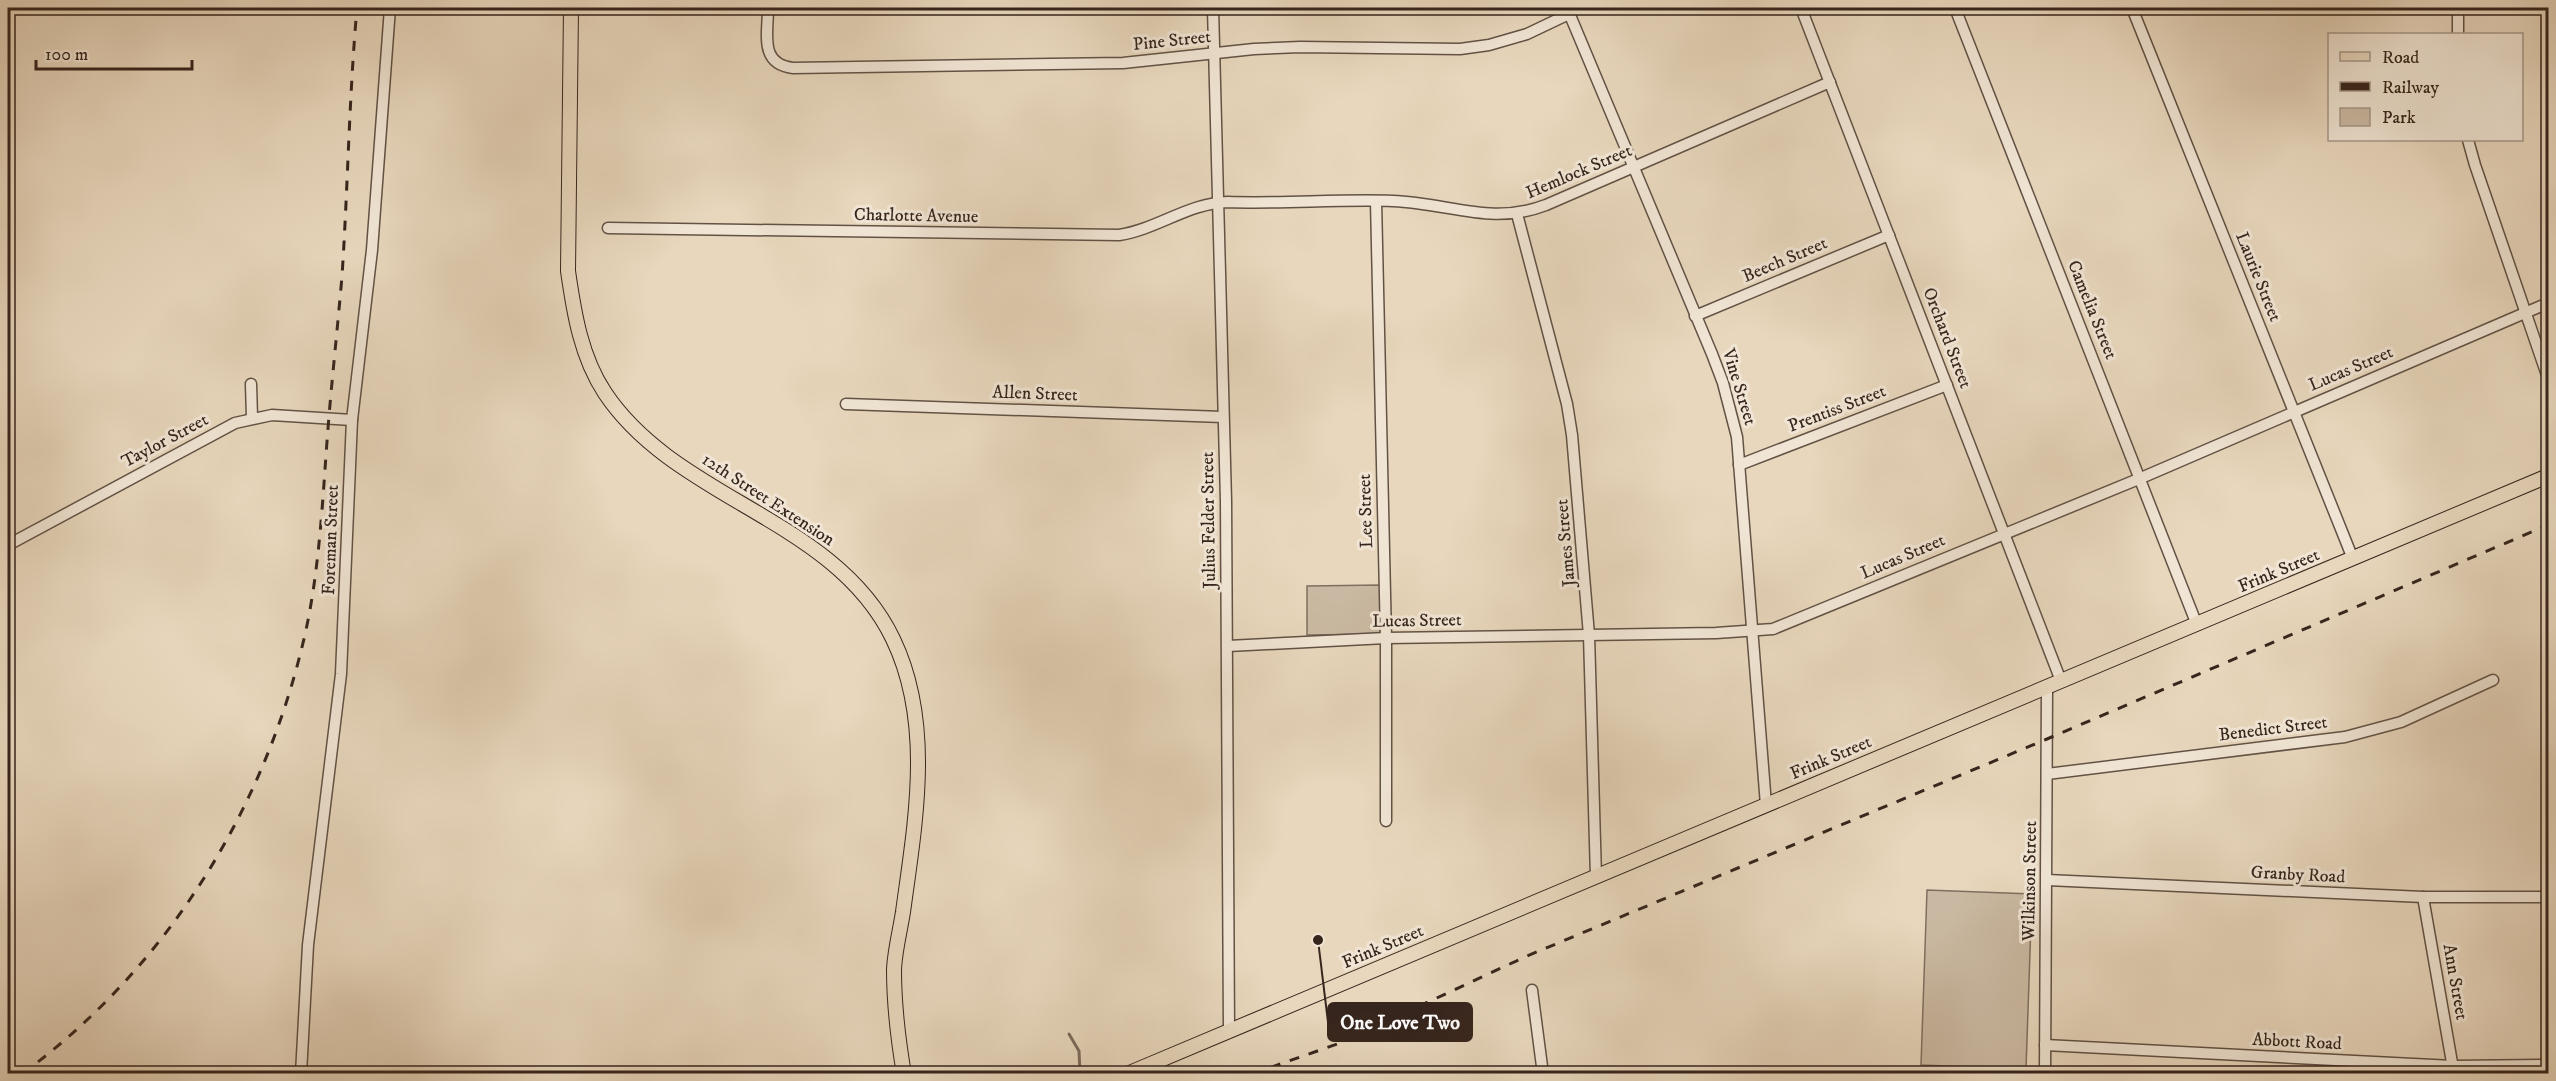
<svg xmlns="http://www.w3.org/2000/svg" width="2556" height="1081" viewBox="0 0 2556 1081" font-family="'IM FELL DW Pica',serif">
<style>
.green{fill:#cab9a2;stroke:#806f60;stroke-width:1.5}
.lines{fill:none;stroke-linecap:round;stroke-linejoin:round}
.stream{stroke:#7c6b5d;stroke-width:3}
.minor-casing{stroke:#625245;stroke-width:13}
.major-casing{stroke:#36251d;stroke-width:16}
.minor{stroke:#f0e5d4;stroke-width:10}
.major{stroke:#e8d7bd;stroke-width:14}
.rail{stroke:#36251d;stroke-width:3;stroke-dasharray:10 10;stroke-linecap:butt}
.labels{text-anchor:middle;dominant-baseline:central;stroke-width:6;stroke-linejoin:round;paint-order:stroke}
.street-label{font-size:18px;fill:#36251d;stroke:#f0e5d4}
.leader{fill:none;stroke:#36251d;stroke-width:2}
.callout-dot{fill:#36251d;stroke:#f0e5d4;stroke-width:2}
.callout{fill:#36251d;stroke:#36251d;stroke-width:2}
.callout-label{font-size:20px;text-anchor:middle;font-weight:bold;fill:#fff}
</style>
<rect width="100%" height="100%" fill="#e8d7bd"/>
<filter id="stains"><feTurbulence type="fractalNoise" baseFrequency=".00333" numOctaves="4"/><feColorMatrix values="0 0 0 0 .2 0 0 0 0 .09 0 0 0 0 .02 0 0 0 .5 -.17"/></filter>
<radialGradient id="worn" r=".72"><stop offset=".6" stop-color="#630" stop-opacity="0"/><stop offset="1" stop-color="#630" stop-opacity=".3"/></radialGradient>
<!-- green -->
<g class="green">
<path d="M1381,585V634L1307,635V586Z"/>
<path d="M1927,890L2032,894L2026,1069L1921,1065Z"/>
</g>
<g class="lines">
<!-- stream -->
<path class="stream" d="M1069,1034L1079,1051L1080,1074"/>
<!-- minor casing -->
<g class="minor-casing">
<g id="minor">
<path d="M768,8C768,34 759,64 793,68L1123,63L1254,49L1300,47L1460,49L1489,45L1527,34L1569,14"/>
<path d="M1213,8L1226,501L1229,1032"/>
<path d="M1567,8L1712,354L1723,383L1737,437L1766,805"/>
<path d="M1801,8L2061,681"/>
<path d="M1955,8L2197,625"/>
<path d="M2132,8L2353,559"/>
<path d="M2458,8V34"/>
<path d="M2468,140L2475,165L2548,378"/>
<path d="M1376,201L1386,638V821"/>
<path d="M1517,214L1567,404L1572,435L1589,635L1596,877"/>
<path d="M608,228L1119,235C1158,229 1188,203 1228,202C1283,204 1338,199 1393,201C1449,203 1491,226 1546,205L1830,82"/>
<path d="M1695,316L1889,235"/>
<path d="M251,384L252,418"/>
<path d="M846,404L1223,417"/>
<path d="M1739,465L1947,385"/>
<path d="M8,545L235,423L272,415L352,420"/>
<path d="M1228,646L1386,638L1716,633L1773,629L2141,478L2548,303"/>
<path d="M2047,774L2345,737L2401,722L2493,680"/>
<path d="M2047,880L2423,897H2548"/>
<path d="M2423,897L2454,1074"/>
<path d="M1532,990L1543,1074"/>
<path d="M2045,1045L2453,1066L2548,1065"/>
<path d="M301,1074L308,945L341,674L352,420L372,250L390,8"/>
<path d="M2045,1074L2047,688"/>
</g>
</g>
<!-- major casing -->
<g class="major-casing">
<g id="major">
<path d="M571,8L568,271C574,313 581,357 605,393C677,501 835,518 893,639C934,724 915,823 903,912C900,931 895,950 894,969C894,1004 898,1039 904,1074"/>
<path d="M1127,1074L2548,476"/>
</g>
</g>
<!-- minor -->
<use href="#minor" class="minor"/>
<!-- major -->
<use href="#major" class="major"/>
<!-- rail -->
<g class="rail">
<path d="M22,1074C168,967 267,806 306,630C321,560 323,487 329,416C333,369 338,323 342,276C348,186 349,97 357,8"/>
<path d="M1252,1074L1340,1043L1527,956L2047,739L2548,525"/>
</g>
</g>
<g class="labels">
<!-- street labels -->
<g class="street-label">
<text transform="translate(1172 41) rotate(-6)">Pine Street</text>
<text transform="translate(1579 172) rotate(-23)">Hemlock Street</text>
<text transform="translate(916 216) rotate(1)">Charlotte Avenue</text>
<text transform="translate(1785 260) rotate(-23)">Beech Street</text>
<text transform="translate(2258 277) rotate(68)">Laurie Street</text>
<text transform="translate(2092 310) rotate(68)">Camelia Street</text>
<text transform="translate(1947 338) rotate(69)">Orchard Street</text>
<text transform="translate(2351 369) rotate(-23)">Lucas Street</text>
<text transform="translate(1739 387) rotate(73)">Vine Street</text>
<text transform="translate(1035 394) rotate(2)">Allen Street</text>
<text transform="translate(1837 409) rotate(-21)">Prentiss Street</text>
<text transform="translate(165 441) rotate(-28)">Taylor Street</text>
<text transform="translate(768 500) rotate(33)">12th Street Extension</text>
<text transform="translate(1366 511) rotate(-92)">Lee Street</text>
<text transform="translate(1209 520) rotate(-91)">Julius Felder Street</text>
<text transform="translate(331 540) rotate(-88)">Foreman Street</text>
<text transform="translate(1566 543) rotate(-95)">James Street</text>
<text transform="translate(1903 557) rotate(-23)">Lucas Street</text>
<text transform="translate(2279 571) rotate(-23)">Frink Street</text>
<text transform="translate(1417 621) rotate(-1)">Lucas Street</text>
<text transform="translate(2273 729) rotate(-7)">Benedict Street</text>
<text transform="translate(1831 758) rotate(-23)">Frink Street</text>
<text transform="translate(2298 875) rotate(3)">Granby Road</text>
<text transform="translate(2030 881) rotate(-89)">Wilkinson Street</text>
<text transform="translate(1383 947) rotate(-23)">Frink Street</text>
<text transform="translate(2455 982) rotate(80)">Ann Street</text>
<text transform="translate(2297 1042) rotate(3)">Abbott Road</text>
</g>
</g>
<!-- callouts -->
<path class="leader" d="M1318 940L1328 1022"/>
<circle class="callout-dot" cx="1318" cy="940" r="6"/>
<rect class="callout" x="1328" y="1003" width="144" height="38" rx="6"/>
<g class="callout-label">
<text x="1400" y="1029">One Love Two</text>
</g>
<!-- margin -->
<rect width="2556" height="1081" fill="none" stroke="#e8d7bd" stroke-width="30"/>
<rect x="9" y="9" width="2538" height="1063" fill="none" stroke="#36251d" stroke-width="3"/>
<rect x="15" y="15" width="2526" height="1051" fill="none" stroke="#36251d" stroke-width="1.5"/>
<!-- legend -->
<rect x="2328" y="33" width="195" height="108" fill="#f0e5d4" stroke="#a6988b" stroke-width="1.5"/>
<rect x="2340" y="52" width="30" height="9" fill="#e8d7bd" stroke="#a6988b" stroke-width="1.5"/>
<text x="2382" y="63" font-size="18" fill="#36251d">Road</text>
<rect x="2340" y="82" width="30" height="9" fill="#36251d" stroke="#a6988b" stroke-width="1.5"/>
<text x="2382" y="93" font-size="18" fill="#36251d">Railway</text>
<rect x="2340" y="108" width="30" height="18" fill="#cab9a2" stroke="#a6988b" stroke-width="1.5"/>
<text x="2382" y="123" font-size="18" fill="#36251d">Park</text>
<!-- scale -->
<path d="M36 60v9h156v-9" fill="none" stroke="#36251d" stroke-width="3"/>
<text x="45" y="60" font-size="18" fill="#36251d" stroke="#f0e5d4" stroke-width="4.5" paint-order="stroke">100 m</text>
<rect width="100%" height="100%" filter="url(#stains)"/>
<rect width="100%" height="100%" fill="url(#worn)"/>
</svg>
